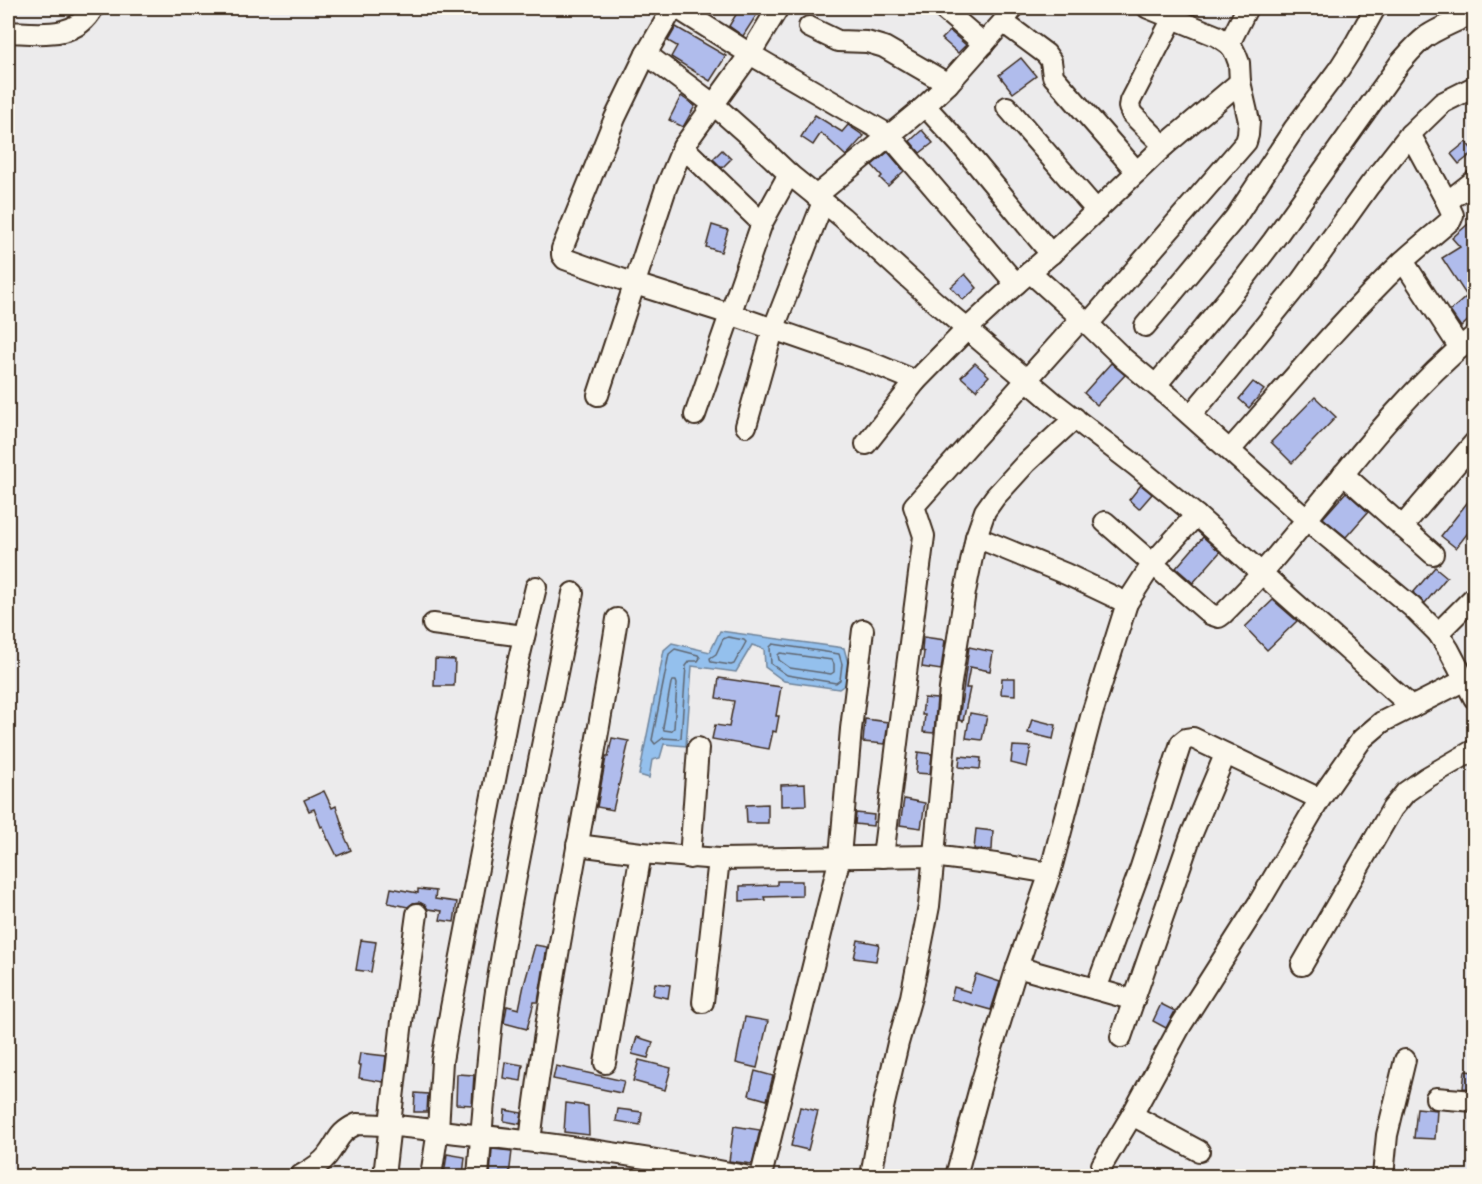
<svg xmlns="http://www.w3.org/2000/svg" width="1482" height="1184" viewBox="0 0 1482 1184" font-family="'Architects Daughter',sans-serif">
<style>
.water{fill:#94c0ed;stroke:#70849a;stroke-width:1.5}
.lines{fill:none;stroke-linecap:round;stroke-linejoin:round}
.shore{stroke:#5f6671;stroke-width:1.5}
.building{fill:#b0bcec;stroke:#3b2a1e;stroke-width:1.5}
.minor-casing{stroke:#3b2a1e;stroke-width:24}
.minor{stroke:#fbf7ec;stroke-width:20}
</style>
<rect width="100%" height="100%" fill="#ecebec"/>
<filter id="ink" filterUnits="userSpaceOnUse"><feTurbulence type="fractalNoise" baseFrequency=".0167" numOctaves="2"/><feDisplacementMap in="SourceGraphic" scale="12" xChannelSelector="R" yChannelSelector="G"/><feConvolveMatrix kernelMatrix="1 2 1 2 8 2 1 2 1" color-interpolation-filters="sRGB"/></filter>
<g filter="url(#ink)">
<!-- water -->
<path class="water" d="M720,631L844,648L848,663L846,684L839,689L784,681L765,667L764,649L752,645L736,672L692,666L686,746L664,744L660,758L652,760L649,778L639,775L664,650L672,643L710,652Z"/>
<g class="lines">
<!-- shore -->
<g class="shore">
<path d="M728,637L744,640L746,642L734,664L731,665L711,662L710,658L716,654L723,639Z"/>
<path d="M773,644L839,654L842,664L840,680L836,683L787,675L771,664L770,647Z"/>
<path d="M675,649L698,655L700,658L698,661H690L686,666L681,738L678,739L663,738L655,744L652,740L669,654Z"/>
<path d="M780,653L832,660L834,664V672L831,674L790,668L779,660L778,655Z"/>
<path d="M673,681H676L677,684L674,728L671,731L664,730L663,727L671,683Z"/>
</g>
</g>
<!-- building -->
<g class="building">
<path d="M740,8H761L743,36L729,26Z"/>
<path d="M676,27L726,56L710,81L671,57L677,46L668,41Z"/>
<path d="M950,31L966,45L958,53L942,39Z"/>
<path d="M1021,58L1036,76L1013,93L999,75Z"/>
<path d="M681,96L695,106L683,127L669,120Z"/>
<path d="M815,115L842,132L848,125L864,136L846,156L821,133L813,145L801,137Z"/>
<path d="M922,130L933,143L920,153L910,141Z"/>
<path d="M1466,142L1474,152L1459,164L1451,154Z"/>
<path d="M722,150L731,159L722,168L713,159Z"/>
<path d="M888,152L904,171L888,186L880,178L882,176L872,165Z"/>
<path d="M1474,219V315L1461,327L1450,311L1467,296L1442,258L1460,247L1452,238Z"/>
<path d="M712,225L728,230L721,252L706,247Z"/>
<path d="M965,274L977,288L963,300L951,287Z"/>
<path d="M975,363L989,376L976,390L961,377Z"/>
<path d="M1111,363L1125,375L1097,405L1084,393Z"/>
<path d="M1253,382L1264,390L1249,408L1239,399Z"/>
<path d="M1315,397L1336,417L1292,463L1271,442Z"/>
<path d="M1141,485L1152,494L1139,509L1129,500Z"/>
<path d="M1346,492L1368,512L1346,537L1323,518Z"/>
<path d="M1474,494V525L1456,548L1441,536Z"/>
<path d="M1203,537L1220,552L1193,583L1176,568Z"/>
<path d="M1435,567L1447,577L1425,603L1413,593Z"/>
<path d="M1273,600L1297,621L1267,650L1245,627Z"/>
<path d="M923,637L945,640L941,670L922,667L924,652L922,651Z"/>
<path d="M969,647L993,652L990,671L970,667L966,688H970L963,721L959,720Z"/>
<path d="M435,659L455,660L454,686H434Z"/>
<path d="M719,678L781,687L776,716H779L776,732L773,731L769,749L712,739L715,725L729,727L734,701L716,698Z"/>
<path d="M1002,678H1015V695L1001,694Z"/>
<path d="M924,698L937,699L934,733L923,732L925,715H922Z"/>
<path d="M970,713L987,716L982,740L966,738Z"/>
<path d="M865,719L888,722L885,744L863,742Z"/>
<path d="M1032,719L1056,725L1053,739L1028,733Z"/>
<path d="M612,738L629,741L613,810L597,807L606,757H608Z"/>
<path d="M1013,746L1031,747L1027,767L1011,763Z"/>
<path d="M918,752L932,754L930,774L916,773Z"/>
<path d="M960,756L981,758L980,769L959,767Z"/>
<path d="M805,784L806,805L781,806V785Z"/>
<path d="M324,791L332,808L336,806L345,834L344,835L351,850L337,856L329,840H328L323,826L321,827L314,809L309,811L304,800Z"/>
<path d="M904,799L925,803L921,828L900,825Z"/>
<path d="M768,804V823H747L746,805Z"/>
<path d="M856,813L874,815L873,826L855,824Z"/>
<path d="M976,829L993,831L992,850L974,849Z"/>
<path d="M777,881H802V896L764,897L765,900L740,901V886L777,885Z"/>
<path d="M391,888L418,893V889L436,891L435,899L457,902L454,922L440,920L442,911L428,909L425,905L419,902L413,903L408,907L388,903Z"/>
<path d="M361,940L376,942L371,972L356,970Z"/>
<path d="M858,940L879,944L876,961L854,958Z"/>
<path d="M535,945L547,947L538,1002H534L527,1029L504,1023L507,1006L519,1009L524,985Z"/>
<path d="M976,974L1000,982L991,1010L951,999L954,987L970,992Z"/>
<path d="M655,983L670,985L668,998L653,995Z"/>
<path d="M1161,1004L1175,1011L1166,1028L1153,1021Z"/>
<path d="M745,1017L768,1021L757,1068L736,1063Z"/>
<path d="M637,1037L653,1042L648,1058L632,1054Z"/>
<path d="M360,1053L386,1056L383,1082L359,1078L361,1065H358Z"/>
<path d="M639,1060L671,1068L665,1090L633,1081Z"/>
<path d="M505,1062L523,1065L521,1081L503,1078Z"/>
<path d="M556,1066L624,1081L621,1093L553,1079Z"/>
<path d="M755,1071L773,1076L767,1100L749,1095Z"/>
<path d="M1465,1071L1474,1072V1089L1463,1088Z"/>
<path d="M457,1074L474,1075L472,1105L456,1104Z"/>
<path d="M415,1093L428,1094L427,1112H414Z"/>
<path d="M566,1103L588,1106L589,1135L564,1132Z"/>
<path d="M800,1107L818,1111L808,1150L791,1146Z"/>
<path d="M1417,1108L1437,1110L1435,1139L1414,1138Z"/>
<path d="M618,1109L642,1112L640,1125L616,1121Z"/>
<path d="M505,1110L522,1113L520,1124L504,1121Z"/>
<path d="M734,1126L760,1130L752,1164L729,1161Z"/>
<path d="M492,1149L512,1151L509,1176H490Z"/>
<path d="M447,1154L465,1157L463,1176L444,1175Z"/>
</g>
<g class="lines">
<!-- minor casing -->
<g class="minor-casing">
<g id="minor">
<path d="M673,8L646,54L615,118L562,249V255L565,259L635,284L730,314L877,365L916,381"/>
<path d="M677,8L750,54L889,135L1016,284"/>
<path d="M942,8L984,44"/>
<path d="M1003,22L1046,54L1051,61L1053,76L1137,172"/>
<path d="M809,27L838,41L867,42L884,47L948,84"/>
<path d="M8,32C39,33 76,40 93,8"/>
<path d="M1229,44L1247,8"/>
<path d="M646,54L713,104L749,136L789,174L842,217L935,302L1053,402L1135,465L1196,515L1412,707"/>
<path d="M925,106L960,144L1051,254"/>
<path d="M1007,107L1097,211"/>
<path d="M1164,146L1132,114L1129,107L1130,101L1173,18"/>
<path d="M683,147L762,223"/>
<path d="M816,196L925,106L948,84L1003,22L1013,8"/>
<path d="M1447,202L1474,181"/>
<path d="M1403,261L1460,348"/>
<path d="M1030,272L1088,324L1124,359L1172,399L1306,519L1412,607L1438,633L1449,650L1474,698"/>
<path d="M1088,324L1246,142L1248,135L1249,121L1240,82L1239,63L1236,55L1233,49L1229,44L1217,36L1148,8"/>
<path d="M1145,326L1235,218L1294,129L1339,69L1355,44L1375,8"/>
<path d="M1156,385L1241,283L1273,241L1400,63C1408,54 1416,44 1427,36C1441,27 1459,20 1474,13"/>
<path d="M598,395L666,188L683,147L750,54L778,8"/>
<path d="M695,415L762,223L789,174"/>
<path d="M1191,415L1229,370L1301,281L1369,186L1410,134L1442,103L1474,87"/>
<path d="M746,426L773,330L823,202"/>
<path d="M866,444L916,381L967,329L1016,284L1051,254L1164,146L1240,82"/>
<path d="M1230,450C1286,387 1341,321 1402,262C1417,248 1435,234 1451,220L1453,215L1447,202L1410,134"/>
<path d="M1343,474L1433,554"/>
<path d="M1105,522L1210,614L1219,617L1223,614C1236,601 1249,588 1261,574C1332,493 1391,404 1474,336"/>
<path d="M1402,527L1474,443"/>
<path d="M976,537L1066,574L1127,603"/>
<path d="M433,624L524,636"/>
<path d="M1438,633L1474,597"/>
<path d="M577,845L641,853L719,859L933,856L996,864L1050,873"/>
<path d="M883,857L899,727L924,536L914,506L1081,319"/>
<path d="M690,858L698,748"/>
<path d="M1302,965L1392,809L1406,792L1426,778L1474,750"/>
<path d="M1017,967L1134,1000"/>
<path d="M1096,989L1140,870L1181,743L1186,739L1193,738L1320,799"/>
<path d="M703,1002L719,859"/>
<path d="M1121,1037L1190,838L1225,755"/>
<path d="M605,1063L641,853"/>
<path d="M1436,1098L1474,1101"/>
<path d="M1132,1115L1199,1151"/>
<path d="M530,1141C551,966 590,793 617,619"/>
<path d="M300,1176C310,1170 320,1165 327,1156C339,1141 337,1133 357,1124C399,1124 442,1132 484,1136C571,1146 659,1159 745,1176"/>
<path d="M384,1176L401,1029L417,914"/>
<path d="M431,1176L438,1130L442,1061L451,1008L516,671L536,587"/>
<path d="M478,1176C483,1115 487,1052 496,991C517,858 547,726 573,593"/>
<path d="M761,1176L840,857L851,729L863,630"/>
<path d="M871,1176L883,1108L898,1043L911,997L929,906L950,689L965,592L976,537L985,511L995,497L1026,463L1075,418"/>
<path d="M956,1176L981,1084L1017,967L1050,873L1091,717L1127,603L1153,563L1196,515"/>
<path d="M1101,1176L1102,1165L1132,1115L1181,1025L1258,904L1320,799L1362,739L1382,722L1465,680"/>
<path d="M1383,1176L1387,1135L1405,1060"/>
</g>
</g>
<!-- minor -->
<use href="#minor" class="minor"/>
</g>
</g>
<!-- margin -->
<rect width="1482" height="1184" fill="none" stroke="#fbf7ec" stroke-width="30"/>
<rect x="15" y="15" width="1452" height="1154" fill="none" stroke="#3b2a1e" stroke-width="2" filter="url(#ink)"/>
</svg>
